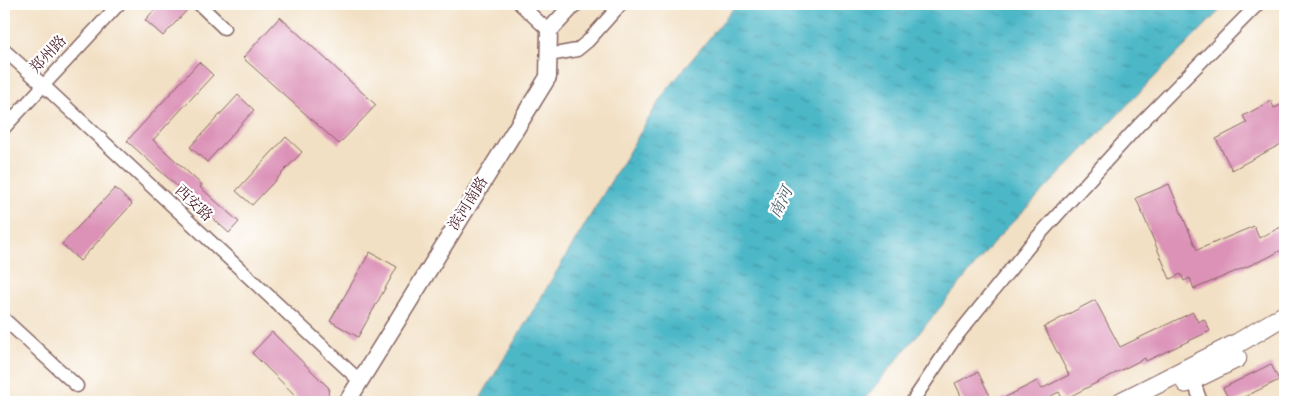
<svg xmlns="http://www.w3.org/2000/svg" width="1289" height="406" viewBox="0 0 1289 406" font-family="'Old Standard TT','Noto Serif SC',serif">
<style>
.water{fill:url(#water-ripples);stroke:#4a6b79}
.building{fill:#dc92b7}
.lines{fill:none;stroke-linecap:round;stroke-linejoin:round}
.minor-casing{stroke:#856361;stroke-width:15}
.major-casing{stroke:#856361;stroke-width:19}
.highway-casing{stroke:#856361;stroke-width:21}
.minor{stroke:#fff;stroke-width:12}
.major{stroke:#fff;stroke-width:16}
.highway{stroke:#fff;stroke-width:19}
.labels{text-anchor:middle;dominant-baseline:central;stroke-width:4.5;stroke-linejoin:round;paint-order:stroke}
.street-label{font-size:15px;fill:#4a1f2b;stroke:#fff}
.water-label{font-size:16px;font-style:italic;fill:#4a5c69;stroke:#fff}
</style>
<defs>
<pattern id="water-ripples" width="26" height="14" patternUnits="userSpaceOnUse" patternTransform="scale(1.25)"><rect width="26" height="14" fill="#4bb7c7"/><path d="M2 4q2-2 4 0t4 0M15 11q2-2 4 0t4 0" fill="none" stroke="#4094a2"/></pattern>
</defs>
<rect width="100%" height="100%" fill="#fff"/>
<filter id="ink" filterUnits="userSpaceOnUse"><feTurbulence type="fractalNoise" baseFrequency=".02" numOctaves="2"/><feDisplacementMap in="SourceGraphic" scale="10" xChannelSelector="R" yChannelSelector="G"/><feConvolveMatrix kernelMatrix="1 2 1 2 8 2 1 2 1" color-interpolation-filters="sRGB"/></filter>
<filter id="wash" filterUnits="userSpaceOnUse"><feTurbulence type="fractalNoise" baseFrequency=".0096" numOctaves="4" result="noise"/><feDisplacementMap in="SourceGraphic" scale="20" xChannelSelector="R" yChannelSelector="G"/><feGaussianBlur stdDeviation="1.12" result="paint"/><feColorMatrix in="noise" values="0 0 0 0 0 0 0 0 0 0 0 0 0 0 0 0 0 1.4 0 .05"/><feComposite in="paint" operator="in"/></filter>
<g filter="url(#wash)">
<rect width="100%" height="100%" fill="#f2e0c4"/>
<!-- water -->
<path class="water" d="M737,4H1226L1001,234L862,402H478L663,95Z"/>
<g id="blocks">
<!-- building -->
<g class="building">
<path d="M160,4H185L189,8L163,36L145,20Z"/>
<path d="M280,17L376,105L339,144L243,58Z"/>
<path d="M199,62L213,75L153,140L202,185L200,187L239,222L229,233L127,141Z"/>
<path d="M238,95L254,110L207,162L190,147Z"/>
<path d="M1271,101L1274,108L1285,103V142L1232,170L1216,139L1247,123L1243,116Z"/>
<path d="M286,137L302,152L252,205L236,191Z"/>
<path d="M1169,184L1197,250L1254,226L1259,238L1285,225V248L1267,258L1194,289L1190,278L1184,281L1181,274L1170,279L1136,198Z"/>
<path d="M115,188L132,204L80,261L62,244Z"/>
<path d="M370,252L397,267L358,337L330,321Z"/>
<path d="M1095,300L1120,347L1193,312L1198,322L1204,319L1210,331L1146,361L1145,358L1063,400L1059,392L1039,402H996L1037,381L1041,389L1069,375L1044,327Z"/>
<path d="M272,332L329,388L327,402H300L299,399L252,353Z"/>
<path d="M1271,364L1279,380L1234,402H1230L1223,388Z"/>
<path d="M978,372L991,398L983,402H964L955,383Z"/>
</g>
</g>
</g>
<g filter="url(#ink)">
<use href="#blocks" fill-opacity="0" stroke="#856361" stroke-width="1"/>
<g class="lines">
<!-- minor casing -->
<g class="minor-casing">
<g id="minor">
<path d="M199,4L224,28"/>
<path d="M520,4L549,31"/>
<path d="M4,50L43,85L360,381"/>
<path d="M549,55L577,50L588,41L621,4"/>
<path d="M4,128L119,4"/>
<path d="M4,319L77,386"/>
<path d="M1191,374L1201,402"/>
<path d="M912,402L955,338L1031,244L1139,125L1258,4"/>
</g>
</g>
<!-- major casing -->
<g class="major-casing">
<path id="major" d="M347,402L548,77L549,31L574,4"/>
</g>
<!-- highway casing -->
<g class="highway-casing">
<g id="highway">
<path d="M1186,383L1237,358"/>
<path d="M1121,402L1238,343L1285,315"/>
</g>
</g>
<!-- minor -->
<use href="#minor" class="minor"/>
<!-- major -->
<use href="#major" class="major"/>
<!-- highway -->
<use href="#highway" class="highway"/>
</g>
</g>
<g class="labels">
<!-- street labels -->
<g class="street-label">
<text transform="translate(49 55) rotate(-47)">郑州路</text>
<text transform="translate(193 204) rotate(43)">西安路</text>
<text transform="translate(469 204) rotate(-58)">滨河南路</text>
</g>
<!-- water labels -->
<g class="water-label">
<text transform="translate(782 203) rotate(-63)">南河</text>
</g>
</g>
<!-- margin -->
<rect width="1289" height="406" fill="none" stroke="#fff" stroke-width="20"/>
</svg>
